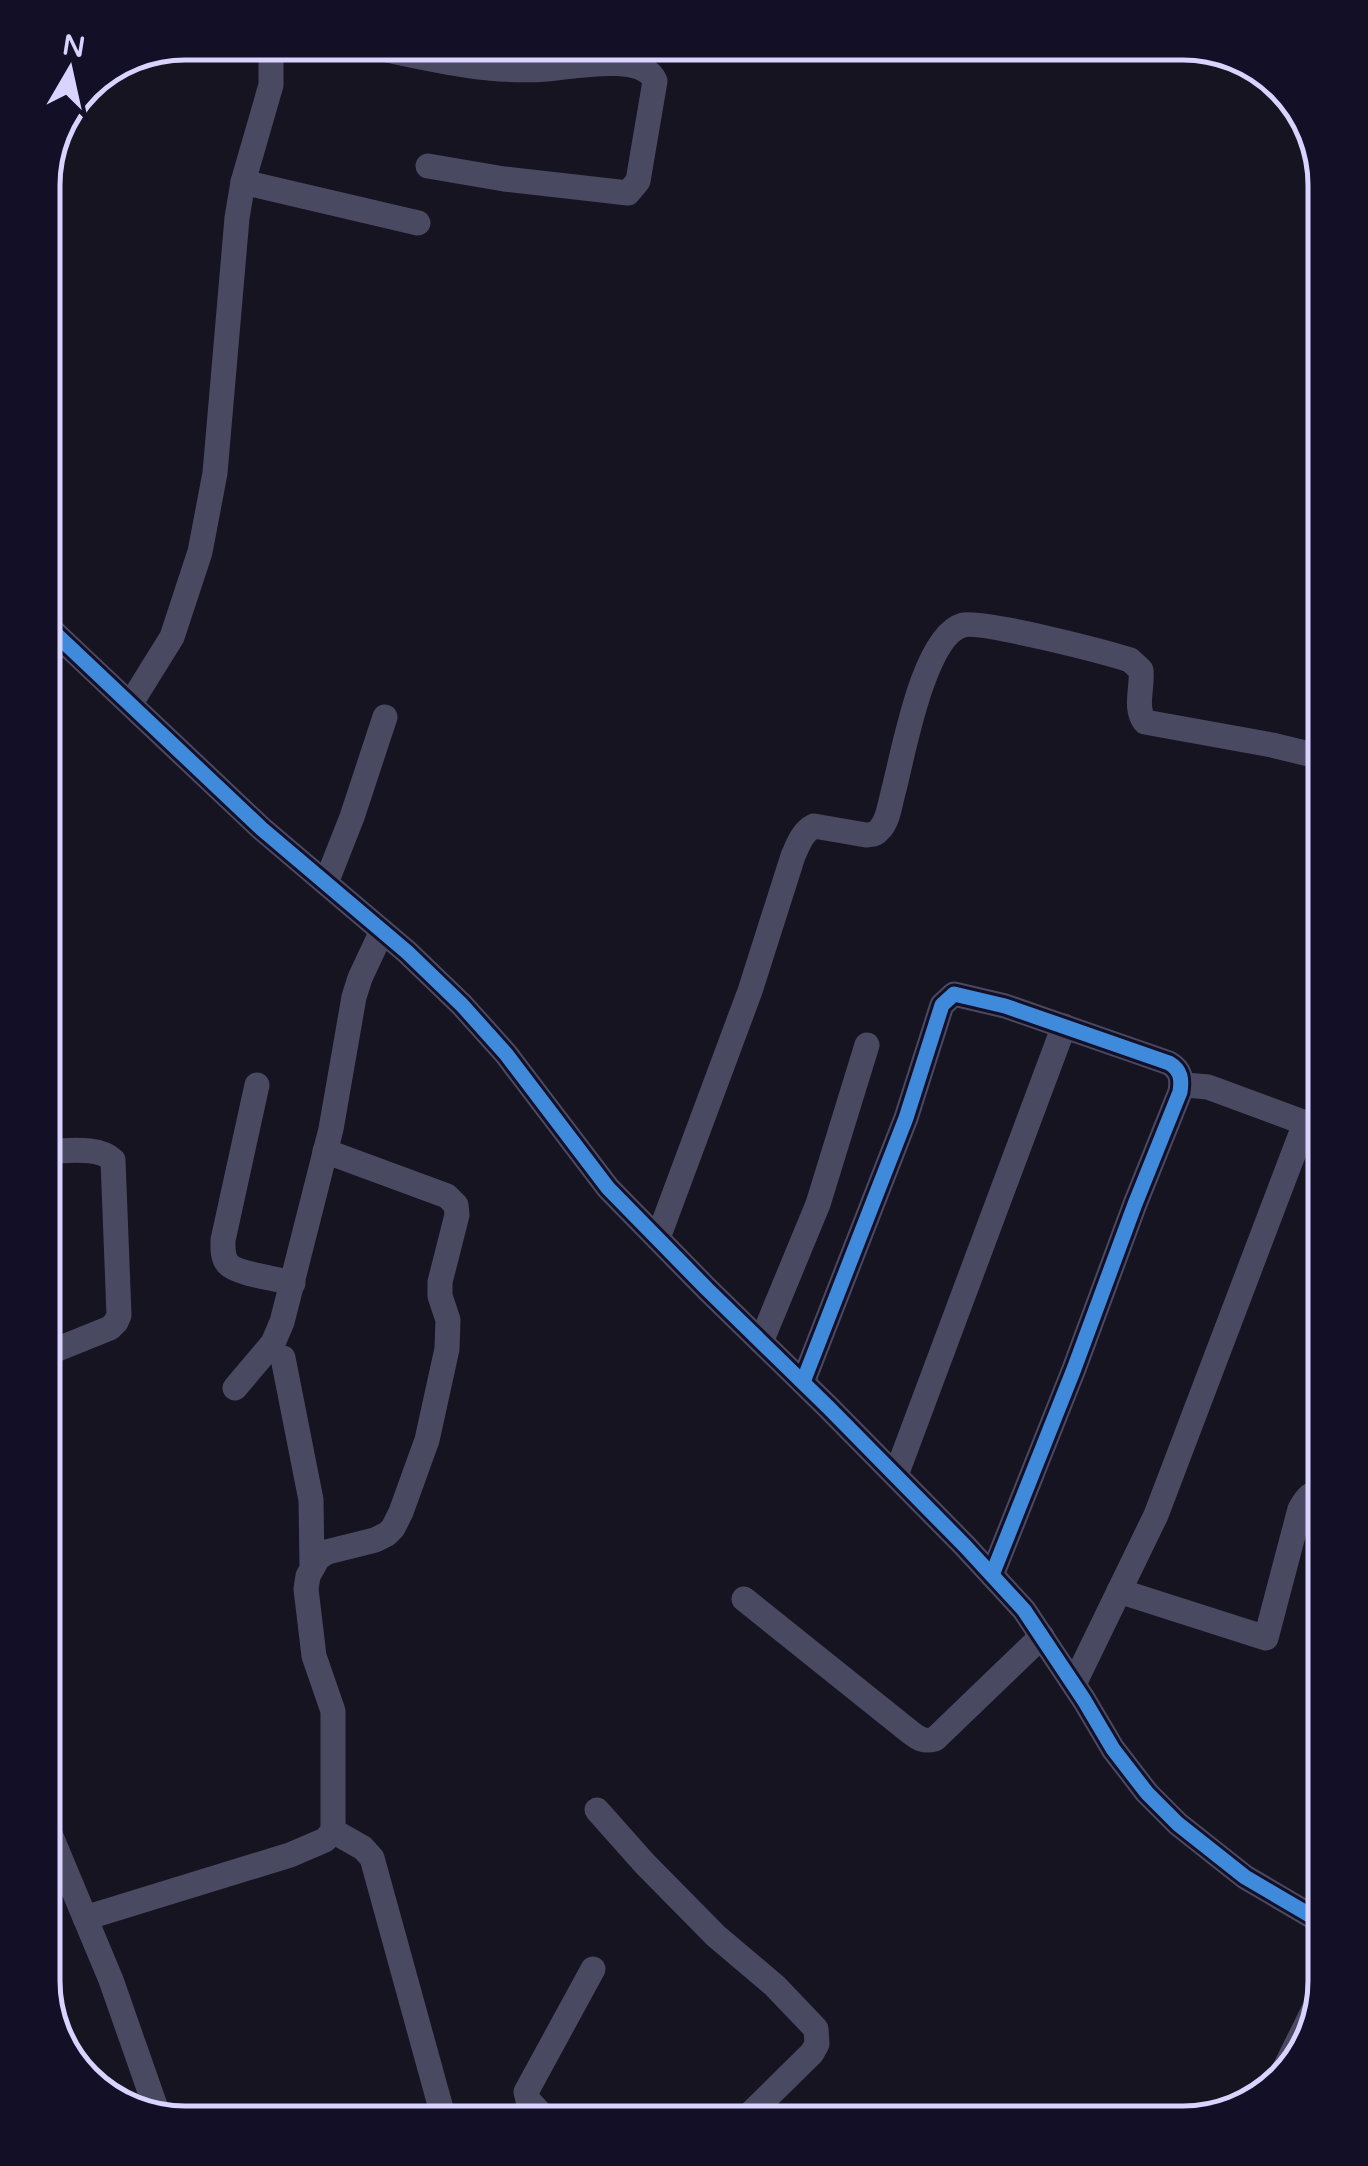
<svg xmlns="http://www.w3.org/2000/svg" width="1368" height="2166" viewBox="0 0 1368 2166" font-family="'Varela Round',sans-serif">
<style>
.lines{fill:none;stroke-linecap:round;stroke-linejoin:round}
.minor{stroke:#4a4962;stroke-width:25}
.cycleway-casing{stroke:#130f26;stroke-width:21}
.cycleway{stroke:#408adc;stroke-width:15}
.rim{fill:none;stroke:#d9d4ff;stroke-width:5}
</style>
<rect width="100%" height="100%" fill="#161421"/>
<g class="lines">
<!-- minor -->
<g class="minor">
<path d="M355,43C417,56 483,74 547,69C573,67 643,52 655,81L638,181L628,193L504,179L428,166"/>
<path d="M243,182L418,223"/>
<path d="M43,622L262,829L407,952L462,1005L506,1054L608,1188L707,1289L828,1407L965,1546L1024,1610L1084,1700L1113,1749L1147,1793L1178,1824L1245,1877L1325,1924"/>
<path d="M131,703L172,637L200,552L215,473L237,218L243,182L271,85V43"/>
<path d="M326,883L352,817L385,717"/>
<path d="M1181,1081L1186,1085L1208,1087L1308,1124L1314,1133"/>
<path d="M257,1085L223,1240C223,1248 222,1257 228,1264C237,1274 278,1279 293,1283"/>
<path d="M658,1238L750,991L793,856C798,845 802,832 814,826L866,835C874,834 875,835 880,829C888,821 890,804 893,793C903,756 923,636 963,625C982,620 1105,652 1130,660L1141,670C1143,687 1134,708 1145,722L1272,745L1325,758"/>
<path d="M761,1342L818,1204L867,1045"/>
<path d="M43,1355L110,1328L116,1322L119,1315L113,1160C97,1145 64,1152 43,1151"/>
<path d="M283,1358L311,1500L312,1566"/>
<path d="M803,1382L906,1118L942,1005L954,994L1005,1006L1169,1063C1181,1070 1182,1079 1180,1092L1135,1204L1074,1369L992,1575"/>
<path d="M235,1388L273,1343L282,1322L331,1129L354,997L360,978L382,931"/>
<path d="M896,1475L1064,1026"/>
<path d="M1119,1591L1266,1638L1300,1509C1307,1497 1311,1492 1325,1490"/>
<path d="M744,1599L910,1732C919,1739 924,1742 935,1739L1042,1636"/>
<path d="M1074,1684L1156,1515L1301,1134L1308,1124L1325,1116"/>
<path d="M597,1810L645,1864L716,1936L775,1986L816,2029L817,2044L812,2053L741,2123"/>
<path d="M43,1817L111,1980L159,2117"/>
<path d="M333,1831L363,1848L372,1858L445,2123"/>
<path d="M85,1918L290,1855L325,1840L333,1831V1711L314,1656L306,1589L308,1576L318,1558L327,1552L375,1540L387,1534L393,1528L401,1512L427,1440L447,1349L448,1320L440,1296V1282L457,1215L456,1205L447,1196L325,1151"/>
<path d="M1279,2080L1323,1991"/>
<path d="M549,2123L528,2100L526,2092L593,1969"/>
<path d="M1017,2123L1018,2120"/>
</g>
<!-- cycleway casing -->
<g class="cycleway-casing">
<g id="cycleway">
<path d="M43,622L262,829L407,952L462,1005L506,1054L608,1188L707,1289L828,1407L965,1546L1024,1610L1084,1700L1113,1749L1147,1793L1178,1824L1245,1877L1325,1924"/>
<path d="M803,1382L906,1118L942,1005L954,994L1005,1006L1169,1063C1181,1070 1182,1079 1180,1092L1135,1204L1074,1369L992,1575"/>
</g>
</g>
<!-- cycleway -->
<use href="#cycleway" class="cycleway"/>
</g>
<!-- crop -->
<path d="M0 0H1368V2166H0ZM185 60H1183A125 125 0 0 1 1308 185V1981A125 125 0 0 1 1183 2106H185A125 125 0 0 1 60 1981V185A125 125 0 0 1 185 60Z" fill="#130f26" fill-rule="evenodd"/>
<path class="rim" d="M185 60H1183A125 125 0 0 1 1308 185V1981A125 125 0 0 1 1183 2106H185A125 125 0 0 1 60 1981V185A125 125 0 0 1 185 60Z"/>
<!-- north arrow -->
<g transform="translate(70 70) rotate(9)" stroke="#130f26" stroke-width="8" paint-order="stroke">
<path d="M0-8L18 38L0 25L-18 38Z" fill="#d9d4ff"/>
<text y="-15" font-size="28" font-weight="bold" text-anchor="middle" fill="#d9d4ff">N</text>
</g>
</svg>
